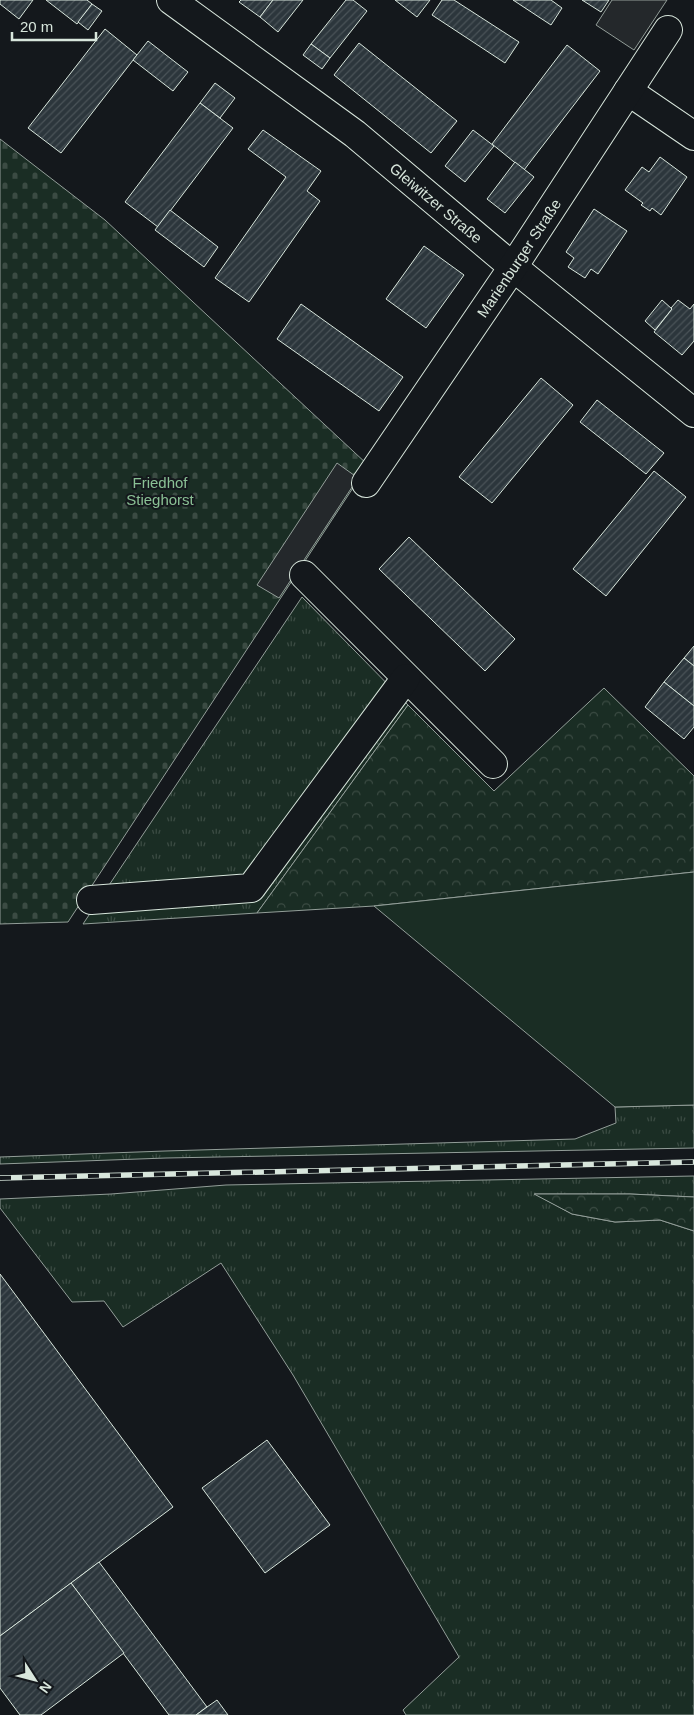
<svg xmlns="http://www.w3.org/2000/svg" width="694" height="1715" viewBox="0 0 694 1715" font-family="Arial,sans-serif">
<style>
.grass{fill:url(#grass-tufts);stroke:#939e99}
.forest{fill:url(#forest-crowns);stroke:#939e99}
.cemetery{fill:url(#cemetery-stones);stroke:#939e99}
.green{fill:#1a2d24;stroke:#939e99}
.parking{fill:#24282b;stroke:#939e99}
.building{fill:url(#building-hatch);stroke:#d8e6dc}
.lines{fill:none;stroke-linecap:round;stroke-linejoin:round}
.minor-casing{stroke:#d8e6dc;stroke-width:30}
.minor{stroke:#14181c;stroke-width:28}
.rail-casing{stroke:#d8e6dc;stroke-width:5.5}
.rail{stroke:#14181c;stroke-width:4;stroke-dasharray:11;stroke-linecap:butt}
.labels{text-anchor:middle;dominant-baseline:central;stroke-width:4;stroke-linejoin:round;paint-order:stroke}
.street-label{font-size:15px;fill:#d8e6dc;stroke:#14181c}
.park-label{font-size:15px;fill:#8ac095;stroke:#14181c}
</style>
<defs>
<pattern id="grass-tufts" width="24" height="20" patternUnits="userSpaceOnUse" patternTransform="scale(1.25)"><rect width="24" height="20" fill="#1a2d24"/><path d="M3 7l-1-3M5 7V3M7 7l1-3M15 17l-1-3M17 17v-4M19 17l1-3" fill="none" stroke="#3b4b43"/></pattern>
<pattern id="forest-crowns" width="20" height="18" patternUnits="userSpaceOnUse" patternTransform="scale(1.25)"><rect width="20" height="18" fill="#1a2d24"/><path d="M2 6a3 3 0 1 1 6 0M12 15a3 3 0 1 1 6 0" fill="none" stroke="#3b4b43"/></pattern>
<pattern id="cemetery-stones" width="16" height="16" patternUnits="userSpaceOnUse" patternTransform="scale(1.25)"><rect width="16" height="16" fill="#1a2d24"/><path d="M2 7V4a2 2 0 0 1 4 0v3zM10 15v-3a2 2 0 0 1 4 0v3z" fill="#3b4b43"/></pattern>
<pattern id="building-hatch" width="6" height="6" patternUnits="userSpaceOnUse" patternTransform="scale(1.25)"><rect width="6" height="6" fill="#2c363c"/><path d="M-1 1l2-2M0 6l6-6M5 7l2-2" fill="none" stroke="#4a5358"/></pattern>
</defs>
<rect width="100%" height="100%" fill="#14181c"/>
<!-- grass -->
<g class="grass">
<path d="M302,597L408,705L257,913L83,924Z"/>
<path d="M694,1105V1148L166,1158L0,1164V1157L165,1151L575,1139L616,1123L615,1107Z"/>
<path d="M694,1176V1197L630,1194H535L572,1214L615,1222L660,1220L694,1231V1715H406L403,1710L459,1657L293,1375L221,1263L123,1327L104,1301L72,1302L0,1208V1199L111,1194L226,1185Z"/>
</g>
<!-- forest -->
<g class="forest">
<path d="M604,688L694,776V872L374,906L257,913L408,705L494,791Z"/>
<path d="M534,1194H630L694,1197V1231L660,1220L615,1222L572,1214Z"/>
</g>
<!-- cemetery -->
<path class="cemetery" d="M0,139L105,220L368,465L68,922L0,924Z"/>
<!-- green -->
<path class="green" d="M694,872V1105L615,1107L374,906Z"/>
<!-- parking -->
<g class="parking">
<path d="M612,0H667L634,50L596,25Z"/>
<path d="M337,463L358,478L279,598L257,585Z"/>
</g>
<!-- building -->
<g class="building">
<path d="M0,0H33L19,19L0,4Z"/>
<path d="M46,0H87L92,4L77,24Z"/>
<path d="M241,0H273L260,17L239,2Z"/>
<path d="M273,0H303L278,32L260,17Z"/>
<path d="M346,0H353L367,11L330,58L311,44Z"/>
<path d="M395,0H430L417,17Z"/>
<path d="M442,0H454L519,42L505,63L432,15Z"/>
<path d="M513,0H551L562,8L551,25Z"/>
<path d="M582,0H609L601,12Z"/>
<path d="M92,4L102,11L88,30L78,22Z"/>
<path d="M105,29L137,55L61,153L28,128Z"/>
<path d="M148,41L188,72L173,91L133,60Z"/>
<path d="M359,43L457,121L431,153L334,75Z"/>
<path d="M311,44L330,58L322,69L303,55Z"/>
<path d="M567,45L600,71L524,170L492,144Z"/>
<path d="M215,83L235,98L220,118L200,103Z"/>
<path d="M200,103L233,128L158,227L125,202Z"/>
<path d="M263,130L321,171L307,191L320,201L249,302L215,278L286,177L248,149Z"/>
<path d="M473,130L494,146L465,182L445,166Z"/>
<path d="M660,157L687,177L661,215L652,208L650,211L641,205L643,203L625,190L642,167L649,172Z"/>
<path d="M515,162L534,177L505,213L487,199Z"/>
<path d="M594,209L627,231L598,274L591,269L585,278L568,267L574,258L566,252Z"/>
<path d="M170,210L218,247L204,267L155,230Z"/>
<path d="M424,246L464,275L426,328L386,299Z"/>
<path d="M662,300L672,309L655,330L645,321Z"/>
<path d="M678,300L690,309L694,304V341L682,355L654,332L672,309L671,308Z"/>
<path d="M301,304L403,377L379,411L277,339Z"/>
<path d="M541,378L573,405L492,503L459,477Z"/>
<path d="M597,400L664,453L646,474L580,422Z"/>
<path d="M654,471L686,497L606,596L573,569Z"/>
<path d="M409,537L515,639L485,671L379,569Z"/>
<path d="M694,646V666L684,658Z"/>
<path d="M684,658L694,666V706L664,682Z"/>
<path d="M664,682L694,706V727L684,739L645,707Z"/>
<path d="M0,1274L173,1507L0,1636Z"/>
<path d="M267,1440L330,1525L265,1573L202,1488Z"/>
<path d="M99,1562L207,1707L196,1715H169L71,1583Z"/>
<path d="M71,1583L124,1653L41,1715H20L0,1688V1636Z"/>
<path d="M217,1700L228,1715H196L207,1707Z"/>
</g>
<g class="lines">
<!-- minor casing -->
<g class="minor-casing">
<g id="minor">
<path id="s1" d="M171,0L355,134L513,267L694,413"/>
<path d="M628,91L694,136"/>
<path id="s2" d="M366,483L513,267L668,30"/>
<path d="M304,575L493,764"/>
<path d="M91,900L251,888L406,678"/>
</g>
</g>
<!-- minor -->
<use href="#minor" class="minor"/>
<!-- rail casing -->
<g class="rail-casing">
<path id="rail" d="M0,1178L694,1162"/>
</g>
<!-- rail -->
<use href="#rail" class="rail"/>
</g>
<g class="labels">
<!-- street labels -->
<g class="street-label">
<text stroke="none"><textPath href="#s1" startOffset="334">Gleiwitzer Straße</textPath></text>
<text stroke="none"><textPath href="#s2" startOffset="272">Marienburger Straße</textPath></text>
</g>
<!-- park labels -->
<g class="park-label">
<text x="160" y="482">Friedhof<tspan x="160" dy="17">Stieghorst</tspan></text>
</g>
</g>
<!-- north arrow -->
<g transform="translate(35 1680) rotate(126)" stroke="#14181c" stroke-width="4" paint-order="stroke">
<path d="M0-4L9 19L0 12L-9 19Z" fill="#d8e6dc"/>
<text y="-8" font-size="14" font-weight="bold" text-anchor="middle" fill="#d8e6dc">N</text>
</g>
<!-- scale -->
<path d="M12 32v8h84v-8" fill="none" stroke="#d8e6dc" stroke-width="2.5"/>
<text x="20" y="32" font-size="15" fill="#d8e6dc" stroke="#14181c" stroke-width="4" paint-order="stroke">20 m</text>
</svg>
